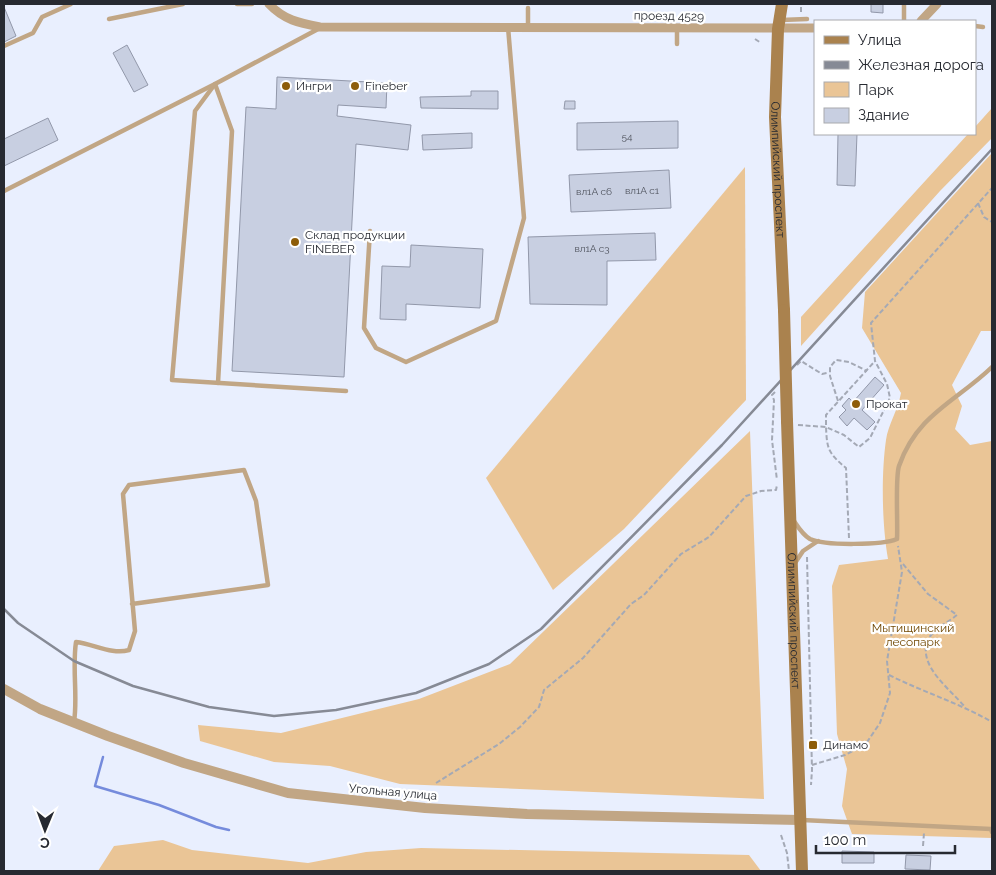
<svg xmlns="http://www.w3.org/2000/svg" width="996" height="875" viewBox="0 0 996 875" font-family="Raleway,sans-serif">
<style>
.green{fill:#eac596}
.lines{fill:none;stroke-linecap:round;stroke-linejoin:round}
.stream{stroke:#758bdc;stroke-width:2.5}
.building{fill:#c8cfe1;stroke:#9298aa}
.path{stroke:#a4a9b5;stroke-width:2;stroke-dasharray:5 2.5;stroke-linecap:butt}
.service{stroke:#c1a685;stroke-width:4.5}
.minor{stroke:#c1a685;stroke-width:9}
.tertiary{stroke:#c1a685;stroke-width:10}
.secondary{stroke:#aa824e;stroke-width:12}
.rail{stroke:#868a95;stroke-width:2.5}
.secondary-bridge{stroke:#aa824e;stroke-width:12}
.poi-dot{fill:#8e5d09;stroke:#fff;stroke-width:2}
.labels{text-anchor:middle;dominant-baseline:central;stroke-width:4.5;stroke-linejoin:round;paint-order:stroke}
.number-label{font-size:10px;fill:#4f535d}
.street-label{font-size:12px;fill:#272a31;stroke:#fff}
.poi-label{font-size:12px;fill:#272a31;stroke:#fff;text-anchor:start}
.park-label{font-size:12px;fill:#724904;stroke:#fff}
</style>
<rect width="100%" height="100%" fill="#e9effe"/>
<!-- green -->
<g class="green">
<path d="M992,108V138L940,191L801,346V317L968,134H975V127Z"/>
<path d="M992,153V331H981L952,385L962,406L955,429L970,445L992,441V838L852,834L842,806L847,769L837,734L832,586L839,565L888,559C882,525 881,475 886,440C888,425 898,410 901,393L862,328L865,292Z"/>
<path d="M745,167L746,400L624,529L553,590L486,478Z"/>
<path d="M750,431L764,799L400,784L330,766L274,762L200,741L198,725L281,733L419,699L510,664Z"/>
<path d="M163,840L192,850L308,863L366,852L421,848L749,855L761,871H98L114,846Z"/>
</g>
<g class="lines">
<!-- stream -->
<path class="stream" d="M103,757L95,786L159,805L216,827L229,830"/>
</g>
<!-- building -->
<g class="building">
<path d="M871,4H883V13L871,12Z"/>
<path d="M4,7L16,36L4,42Z"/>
<path d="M127,45L148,85L134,92L113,53Z"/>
<path d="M277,77L387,83L386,108L338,105L337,116L411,125L408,150L356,144L344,377L232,371L246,107L276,109Z"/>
<path d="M471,91H498V109L421,108L420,97L471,96Z"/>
<path d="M565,101H575V109H564Z"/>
<path d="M48,118L58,140L4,166V139Z"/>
<path d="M678,121V148L577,150V123Z"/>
<path d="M472,133V148L423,150L422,135Z"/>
<path d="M838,134H857L855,186L837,185Z"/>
<path d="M669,170L671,208L571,212L569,175Z"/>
<path d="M655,233L656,260L607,261V305L530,304L528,237Z"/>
<path d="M411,245L483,249L480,308L406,304V320L380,319L382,266L410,267Z"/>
<path d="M875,377L884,385L862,410L875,422L867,430L854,418L847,426L839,417L846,410L842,406L849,398L853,402Z"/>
<path d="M842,851L874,852V863H842Z"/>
<path d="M906,855L931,856L930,870L905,869Z"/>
</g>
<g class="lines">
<!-- path -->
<g class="path">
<path d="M801,12V4"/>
<path d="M755,39L761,43"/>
<path d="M978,203L984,217L992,222"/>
<path d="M797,365L801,361L822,374L827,373"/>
<path d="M775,392L772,395L774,400L772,440L777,480"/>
<path d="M838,401L830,376V367L836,360L849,362L867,371"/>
<path d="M798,425L826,427V415L875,361"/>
<path d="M849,538L846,468C828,453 827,449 826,427L844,435L859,447L870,438L890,398L887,384L875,361L871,323L992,188"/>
<path d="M807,557L812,770L811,785"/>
<path d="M903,564L928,594L957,615C950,621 934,629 929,638C915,664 950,689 965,707"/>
<path d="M889,675C923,692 959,703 992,722"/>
<path d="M812,765L845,755L865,745L880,723L890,693L887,661L902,572L898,546"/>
<path d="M436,783L499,744L520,727L539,707L544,690L583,658L631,604L644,595L681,554L709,537L746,496L761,491L776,490L777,485"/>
<path d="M781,835L787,853L789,871"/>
<path d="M923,846L924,833"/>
</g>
<!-- service -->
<g class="service">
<path d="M237,4H252"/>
<path d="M528,8V26"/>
<path d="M109,19L183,4"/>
<path d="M781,20L807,19"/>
<path d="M904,21V4"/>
<path d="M975,26L983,27"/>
<path d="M320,28L215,84L195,111L172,380L346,391"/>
<path d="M677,44V28"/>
<path d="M4,46L33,33L42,17L71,4"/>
<path d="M4,191L215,84L232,131L218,383"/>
<path d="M370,231L364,328L376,348L406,362L496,321L524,218L508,27"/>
<path d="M794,521C798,527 803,535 810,539C825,546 883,545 897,539C898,523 895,478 899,466C917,414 957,401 992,367"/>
<path d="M795,563L803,551L818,541"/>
<path d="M74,722C78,696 72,669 76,642C94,644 112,655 129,650L135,631L123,494L129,485L244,470L256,501L268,585L132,604"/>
<path d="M802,820L991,829L992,832"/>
</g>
<!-- minor -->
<g class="minor">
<path d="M269,4C284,20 299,23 320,27L815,28"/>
<path d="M921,21L937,4"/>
</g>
<!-- tertiary -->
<path class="tertiary" d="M4,689L40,709L108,736L184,763L288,793L425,808L527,814L800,820"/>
<!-- secondary -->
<g class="secondary">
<path id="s1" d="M782,4L778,29L775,117L784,310"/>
<path id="s2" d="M787,421L802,871"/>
</g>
<!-- rail -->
<path class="rail" d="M4,609L18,623L74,661L133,686L209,707L274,716L336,710L416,693L489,664L541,629L722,445L992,149"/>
<!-- secondary-bridge -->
<path class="secondary-bridge" d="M784,310L787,421"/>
</g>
<!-- markers -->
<g class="poi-dot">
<circle cx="286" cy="86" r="5"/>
<circle cx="355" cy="86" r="5"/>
<circle cx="295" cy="242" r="5"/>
<circle cx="856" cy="404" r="5"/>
<rect x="808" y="740" width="10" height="10" rx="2.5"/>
</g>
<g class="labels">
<!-- number labels -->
<g class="number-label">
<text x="627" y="136">54</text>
<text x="642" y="190">вл1А с1</text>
<text x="594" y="191">вл1А с6</text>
<text x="592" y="248">вл1А с3</text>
</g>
<!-- street labels -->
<g class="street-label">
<text transform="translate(669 16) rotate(1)">проезд 4529</text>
<text stroke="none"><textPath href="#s1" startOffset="166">Олимпийский проспект</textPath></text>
<text stroke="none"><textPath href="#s2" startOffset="200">Олимпийский проспект</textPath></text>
<text transform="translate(393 792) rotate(5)">Угольная улица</text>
</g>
<!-- poi labels -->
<g class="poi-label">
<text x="296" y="86">Ингри</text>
<text x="365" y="86">Fineber</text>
<text x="305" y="235">Склад продукции<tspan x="305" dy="14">FINEBER</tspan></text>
<text x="866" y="404">Прокат</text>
<text x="823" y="745">Динамо</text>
</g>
<!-- park labels -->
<g class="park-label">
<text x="913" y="628">Мытищинский<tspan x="913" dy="14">лесопарк</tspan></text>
</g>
</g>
<!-- border -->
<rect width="996" height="875" fill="none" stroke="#272a31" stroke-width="10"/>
<!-- legend -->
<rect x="814" y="20" width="162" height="115" fill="#ffffff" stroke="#a9aaad"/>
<rect x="824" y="36" width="25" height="8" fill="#aa824e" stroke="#a9aaad"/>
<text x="858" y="45" font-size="15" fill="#272a31">Улица</text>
<rect x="824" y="61" width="25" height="8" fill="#868a95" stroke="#a9aaad"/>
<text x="858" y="70" font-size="15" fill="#272a31">Железная дорога</text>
<rect x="824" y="82" width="25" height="15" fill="#eac596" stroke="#a9aaad"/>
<text x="858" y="95" font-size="15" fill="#272a31">Парк</text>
<rect x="824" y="108" width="25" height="15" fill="#c8cfe1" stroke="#a9aaad"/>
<text x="858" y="120" font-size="15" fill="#272a31">Здание</text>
<!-- north arrow -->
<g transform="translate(45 830) rotate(181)" stroke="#ffffff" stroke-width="4" paint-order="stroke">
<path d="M0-4L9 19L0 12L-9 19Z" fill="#272a31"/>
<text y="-8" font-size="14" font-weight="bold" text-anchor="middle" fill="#272a31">С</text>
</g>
<!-- scale -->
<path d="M816 845v8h139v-8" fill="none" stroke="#272a31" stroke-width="2.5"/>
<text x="824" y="845" font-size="15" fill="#272a31" stroke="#ffffff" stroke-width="4" paint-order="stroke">100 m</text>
</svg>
